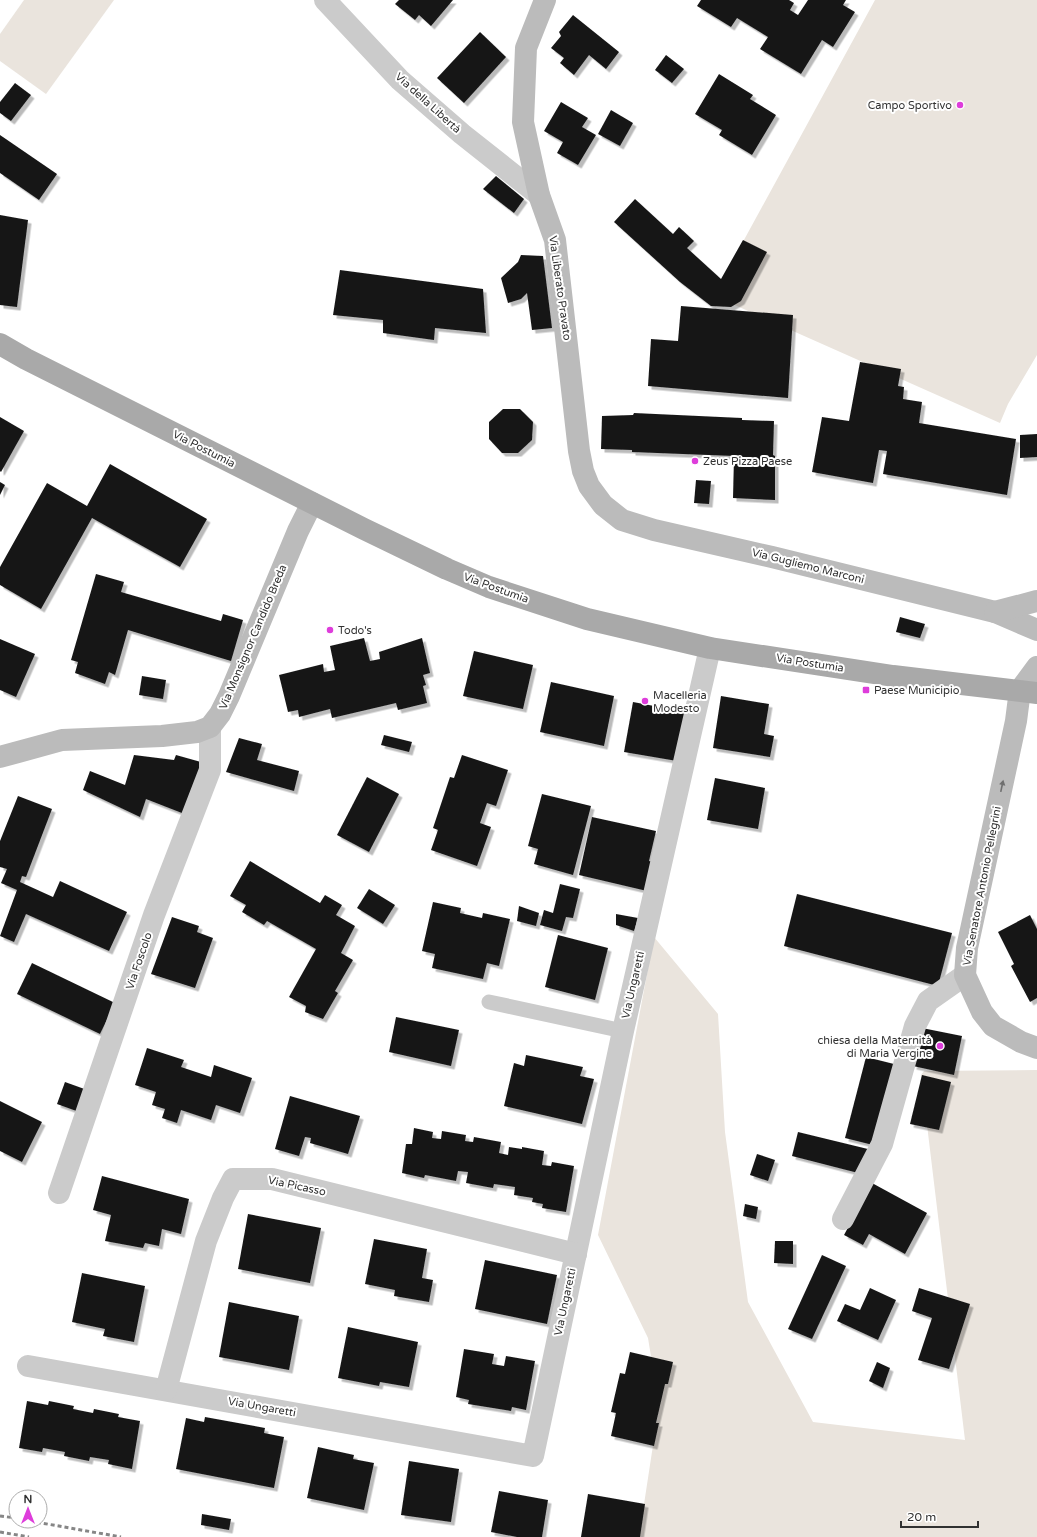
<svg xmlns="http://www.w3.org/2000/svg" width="1037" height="1537" viewBox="0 0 1037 1537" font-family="'Varela Round',sans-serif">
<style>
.green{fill:#eae4dd}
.building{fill:#181818;filter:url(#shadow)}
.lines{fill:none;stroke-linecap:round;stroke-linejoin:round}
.lane{stroke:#cbcbcb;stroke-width:15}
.street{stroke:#cbcbcb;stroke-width:22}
.secondary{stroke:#bbb;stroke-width:22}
.primary{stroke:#a9a9a9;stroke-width:22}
.rail{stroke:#868686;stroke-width:3;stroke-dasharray:4 3;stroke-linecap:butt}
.oneway{fill:#6f6f6f}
.poi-dot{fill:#de3ddb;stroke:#fff;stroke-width:1.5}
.labels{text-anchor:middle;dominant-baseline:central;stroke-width:4;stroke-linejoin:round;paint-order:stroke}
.street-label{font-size:11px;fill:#313131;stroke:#fff}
.poi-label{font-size:11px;fill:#313131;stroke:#fff;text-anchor:start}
</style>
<defs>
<filter id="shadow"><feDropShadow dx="3.5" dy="3.5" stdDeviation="0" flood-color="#0004"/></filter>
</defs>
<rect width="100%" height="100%" fill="#fff"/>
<!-- green -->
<g class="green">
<path d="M24,0H114L46,94L0,61V34Z"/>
<path d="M875,0H1037V355L1008,404L1000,423L710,294L715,293Z"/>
<path d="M654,937L718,1014L725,1132L748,1302L813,1422L965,1440L921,1075L924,1071L1037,1070V1537H639L659,1406L648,1338L598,1235Z"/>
</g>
<!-- building -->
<g class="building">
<path d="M399,0H453L431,26L419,15L415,20L395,4Z"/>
<path d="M701,0H789L794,3L790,10L798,15L808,0H846L843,5L855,12L833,47L822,40L801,74L760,49L768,37L737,18L731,27L697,6Z"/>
<path d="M573,15L619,52L606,69L589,55L574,75L560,63L564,58L551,48L561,36L559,32Z"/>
<path d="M480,32L506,57L464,103L437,78Z"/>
<path d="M666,55L684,69L672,83L655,70Z"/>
<path d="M719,74L753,95L750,99L776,115L752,155L719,135L722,130L695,114Z"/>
<path d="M15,83L31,95L11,121L0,113V102Z"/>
<path d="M561,102L588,118L582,127L596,135L578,165L557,153L563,142L544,131Z"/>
<path d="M611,110L633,123L620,146L598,134Z"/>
<path d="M0,135L57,174L39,200L0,173Z"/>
<path d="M496,176L524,199L514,213L483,189Z"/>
<path d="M635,199L673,234L679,227L694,241L687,248L721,279L743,240L767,252L741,301L731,307L711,306L680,282L614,222Z"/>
<path d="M0,215L28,220L17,307L0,305Z"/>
<path d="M521,255L543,256L552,328L532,330L527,293L521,299L508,303L501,278L518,262Z"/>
<path d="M340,270L483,289L486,333L435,328L434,340L383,333V320L333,315Z"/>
<path d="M681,306L793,315L788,398L648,386L651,339L678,341Z"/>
<path d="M860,362L901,369L898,386L904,387L903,399L922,402L919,423L1016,439L1007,495L883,474L887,451L879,450L873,483L812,472L822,417L849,421Z"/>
<path d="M503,409H520L533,422L532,440L518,453H502L489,439V422Z"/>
<path d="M634,413L742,418V420L774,421L773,455L775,456V500L733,498L734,456L632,452V450L601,449L602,416L633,415Z"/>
<path d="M0,417L24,431L1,472L0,471Z"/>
<path d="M1037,434V457L1020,458V435Z"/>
<path d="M110,464L207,519L180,567L92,518L41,609L0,585V567L47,483L87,506Z"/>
<path d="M696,480L711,481L709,504L694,503Z"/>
<path d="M0,482L5,485L0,495Z"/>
<path d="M96,574L124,582L121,592L221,621L223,614L243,620L231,661L128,630L115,675L109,672L105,684L75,673L78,662L71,660Z"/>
<path d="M900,617L925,624L920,638L896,632Z"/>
<path d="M364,638L370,661L380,659L379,652L422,638L430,673L423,675L426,685L423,686L427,703L398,710L396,703L332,718L330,709L299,717L298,710L288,712L279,675L323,664L324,672L335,670L330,646Z"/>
<path d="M0,639L35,654L16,697L0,690Z"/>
<path d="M474,651L533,665L523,709L463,696Z"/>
<path d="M142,676L166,680L163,699L139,695Z"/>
<path d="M551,682L614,696L604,746L540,732Z"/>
<path d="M721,696L769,704L764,734L774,736L770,757L713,748Z"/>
<path d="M633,702L686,712L677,761L624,752Z"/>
<path d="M384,735L412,742L409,752L381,745Z"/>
<path d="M239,738L262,744L257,760L299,771L294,791L226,772Z"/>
<path d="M134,755L174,760L176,755L208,764L187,815L146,799L140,817L83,790L90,771L125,785Z"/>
<path d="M462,755L508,770L496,806L487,803L480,823L491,827L477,866L431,850L438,830L433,828L450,777L454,778Z"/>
<path d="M367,777L399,794L369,852L337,835Z"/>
<path d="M715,778L765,788L758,829L707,820Z"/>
<path d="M542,794L591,806L573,875L534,864L538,849L528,846Z"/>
<path d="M18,796L52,809L26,877L22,876L20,882L53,897L60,881L127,912L109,951L26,914L14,942L0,936L17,890L1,883L7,869L0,867V841Z"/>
<path d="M592,817L656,831L649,861L653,862L647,891L579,875Z"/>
<path d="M250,861L320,903L325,895L342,905L336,915L355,926L341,953L353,960L335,991L338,993L323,1019L305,1012L306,1006L289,997L316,949L267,921L264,925L242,912L246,905L230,896Z"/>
<path d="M560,884L580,889L573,918L566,917L562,931L540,925L544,910L553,913Z"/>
<path d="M369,889L395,905L383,924L357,908Z"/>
<path d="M797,894L952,933L938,986L784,946Z"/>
<path d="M433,902L461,908L460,913L482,918L483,913L510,919L499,966L487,963L483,979L432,968L435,954L422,951Z"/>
<path d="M519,906L539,913L536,926L517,921Z"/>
<path d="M616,914L638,918L634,931L616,925Z"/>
<path d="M1030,915L1037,929V998L1030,1002L1011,966L1014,964L998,932Z"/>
<path d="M172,917L199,926L197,932L213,938L195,988L151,974Z"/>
<path d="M558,935L608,948L595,1000L545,987Z"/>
<path d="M32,963L115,1003L100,1034L17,994Z"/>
<path d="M396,1017L459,1030L451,1066L389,1052Z"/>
<path d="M922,1028L962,1036L954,1075L913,1066Z"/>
<path d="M147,1048L184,1060L181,1067L211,1077L214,1065L252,1078L240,1113L216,1105L211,1120L181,1110L177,1123L162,1118L165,1109L152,1105L156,1092L135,1085Z"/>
<path d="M526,1055L583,1067L580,1076L594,1079L582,1124L504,1106L514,1063L524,1066Z"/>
<path d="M866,1057L894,1064L873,1145L845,1138Z"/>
<path d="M922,1075L951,1082L939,1130L910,1124Z"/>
<path d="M65,1082L90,1091L82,1113L57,1104Z"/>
<path d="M290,1096L360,1116L348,1154L310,1143L311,1138L305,1137L299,1156L275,1149Z"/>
<path d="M0,1101L42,1122L22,1162L0,1151Z"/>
<path d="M414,1128L433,1132L432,1138L441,1139L442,1131L466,1135L465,1141L473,1142L474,1137L501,1142L499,1153L508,1155L509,1147L522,1149V1147L544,1151L542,1165L551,1166L552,1162L574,1166L566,1212L542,1208L543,1204L532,1202L533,1198L514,1195L515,1187L494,1184L493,1188L466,1183L468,1172L458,1171L456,1181L425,1175L424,1178L402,1173L406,1144H412Z"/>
<path d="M798,1132L872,1150L866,1175L792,1156Z"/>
<path d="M757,1154L775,1160L768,1181L750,1175Z"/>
<path d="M102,1176L189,1199L181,1234L162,1229L159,1246L145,1243L143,1248L105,1241L111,1215L93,1210Z"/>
<path d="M872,1183L927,1213L905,1254L869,1234L863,1245L844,1235Z"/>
<path d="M745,1204L758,1207L756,1219L743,1216Z"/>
<path d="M248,1214L321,1228L310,1283L238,1269Z"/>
<path d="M374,1239L427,1249L422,1278L433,1280L429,1302L394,1296L395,1290L365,1284Z"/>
<path d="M775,1241H793V1264L774,1263Z"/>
<path d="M822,1255L846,1266L812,1339L788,1329Z"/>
<path d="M485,1260L557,1275L547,1324L475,1309Z"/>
<path d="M82,1273L145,1286L134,1342L103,1336L105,1329L72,1322Z"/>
<path d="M870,1288L896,1300L878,1340L837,1321L845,1304L860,1310Z"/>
<path d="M919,1288L970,1304L949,1369L918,1360L932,1318L912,1311Z"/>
<path d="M229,1302L299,1316L289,1370L219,1357Z"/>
<path d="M348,1327L418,1342L409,1387L380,1382L379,1386L338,1378Z"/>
<path d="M464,1349L494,1354L492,1364L504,1366L506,1356L535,1361L526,1410L512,1407L511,1411L468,1404L469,1400L456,1397Z"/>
<path d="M630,1352L673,1362L668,1384H665L656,1423H659L654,1446L611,1436L616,1413L611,1412L620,1373L625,1374Z"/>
<path d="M877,1362L890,1368L883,1388L869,1381Z"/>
<path d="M27,1401L48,1405L49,1401L74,1406L73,1409L93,1413L94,1409L119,1414L118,1417L140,1421L132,1469L108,1464L109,1460L90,1457L89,1461L64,1456L65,1452L43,1448L42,1452L19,1448Z"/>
<path d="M205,1417L265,1428L264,1433L284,1437L274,1488L176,1469L186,1418L204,1422Z"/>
<path d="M318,1447L354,1455L353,1459L374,1463L364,1510L307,1498Z"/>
<path d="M409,1461L459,1469L451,1522L401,1515Z"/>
<path d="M499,1491L548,1500L542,1537H517L491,1532Z"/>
<path d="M588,1494L645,1504L640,1537H581Z"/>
<path d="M202,1514L231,1519L229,1530L201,1525Z"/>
</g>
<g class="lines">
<!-- lane -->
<path class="lane" d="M489,1002L623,1031"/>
<!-- street -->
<g class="street">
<path d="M325,0L400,80L462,134L539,195"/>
<path d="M59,1193L154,915L210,770V727"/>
<path d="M843,1219L882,1144L915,1026L928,1001L965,975"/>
<path d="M28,1366L533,1456L623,1031L710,648"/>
<path d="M166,1390L206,1241L223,1198L233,1179H272L576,1254"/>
</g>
<!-- secondary -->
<g class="secondary">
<path d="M545,0L526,48L523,122L539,195L555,240L579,451L583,471L589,486L603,505L622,520L654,530L772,557L995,612L1037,630"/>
<path d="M995,612L1037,601"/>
<path d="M1037,667L1020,690L1016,721L967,948L965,975L982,1012L993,1026L1021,1042L1037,1048"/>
<path d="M0,757L62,740L162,736L197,732L210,727L220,714L229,696L298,531L312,503"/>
</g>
<!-- primary -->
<path class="primary" d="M0,344L26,359L364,529L447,569L489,587L587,619L710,648L893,676L1037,693"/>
<!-- rail -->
<g class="rail">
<path d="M0,1516L16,1518"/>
<path d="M30,1521L121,1537"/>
<path d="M0,1532L29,1537"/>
</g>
</g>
<!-- one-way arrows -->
<defs><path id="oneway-solid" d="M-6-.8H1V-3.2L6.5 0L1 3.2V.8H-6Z"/></defs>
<use class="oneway" href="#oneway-solid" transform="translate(1002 786) rotate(-78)"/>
<!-- markers -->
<g class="poi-dot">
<circle cx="960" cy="105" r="4"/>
<circle cx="695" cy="461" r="4"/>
<circle cx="330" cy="630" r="4"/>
<rect x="862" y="686" width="8" height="8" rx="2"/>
<circle cx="645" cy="701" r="4"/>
<circle cx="940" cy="1046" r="4"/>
</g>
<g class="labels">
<!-- street labels -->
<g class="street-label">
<text transform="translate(428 103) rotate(42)">Via della Libertà</text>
<text transform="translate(560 288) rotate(82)">Via Liberato Pravato</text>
<text transform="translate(204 449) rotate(27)">Via Postumia</text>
<text transform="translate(808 566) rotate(14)">Via Gugliemo Marconi</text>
<text transform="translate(496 588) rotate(20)">Via Postumia</text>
<text transform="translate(253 637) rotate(-67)">Via Monsignor Candido Breda</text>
<text transform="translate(810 663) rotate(9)">Via Postumia</text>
<text transform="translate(982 886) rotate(-79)">Via Senatore Antonio Pellegrini</text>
<text transform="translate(139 961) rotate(-71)">Via Foscolo</text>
<text transform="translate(633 985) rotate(-77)">Via Ungaretti</text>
<text transform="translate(297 1186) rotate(12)">Via Picasso</text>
<text transform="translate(565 1302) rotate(-78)">Via Ungaretti</text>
<text transform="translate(262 1407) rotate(10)">Via Ungaretti</text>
</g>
<!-- poi labels -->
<g class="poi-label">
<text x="952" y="105" text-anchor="end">Campo Sportivo</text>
<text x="703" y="461">Zeus Pizza Paese</text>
<text x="338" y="630">Todo's</text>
<text x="874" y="690">Paese Municipio</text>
<text x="653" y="695">Macelleria<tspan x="653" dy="13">Modesto</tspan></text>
<text x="932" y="1040" text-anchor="end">chiesa della Maternità<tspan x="932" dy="13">di Maria Vergine</tspan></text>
</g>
</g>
<!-- north arrow -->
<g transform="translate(28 1509)"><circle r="19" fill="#ffffff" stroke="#adadad"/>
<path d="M0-3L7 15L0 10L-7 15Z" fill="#de3ddb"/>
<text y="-6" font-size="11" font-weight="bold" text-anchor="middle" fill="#313131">N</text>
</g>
<!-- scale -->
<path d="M901 1521v6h77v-6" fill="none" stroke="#313131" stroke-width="2"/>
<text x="907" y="1521" font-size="12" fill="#313131" stroke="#ffffff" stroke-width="3" paint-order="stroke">20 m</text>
</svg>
